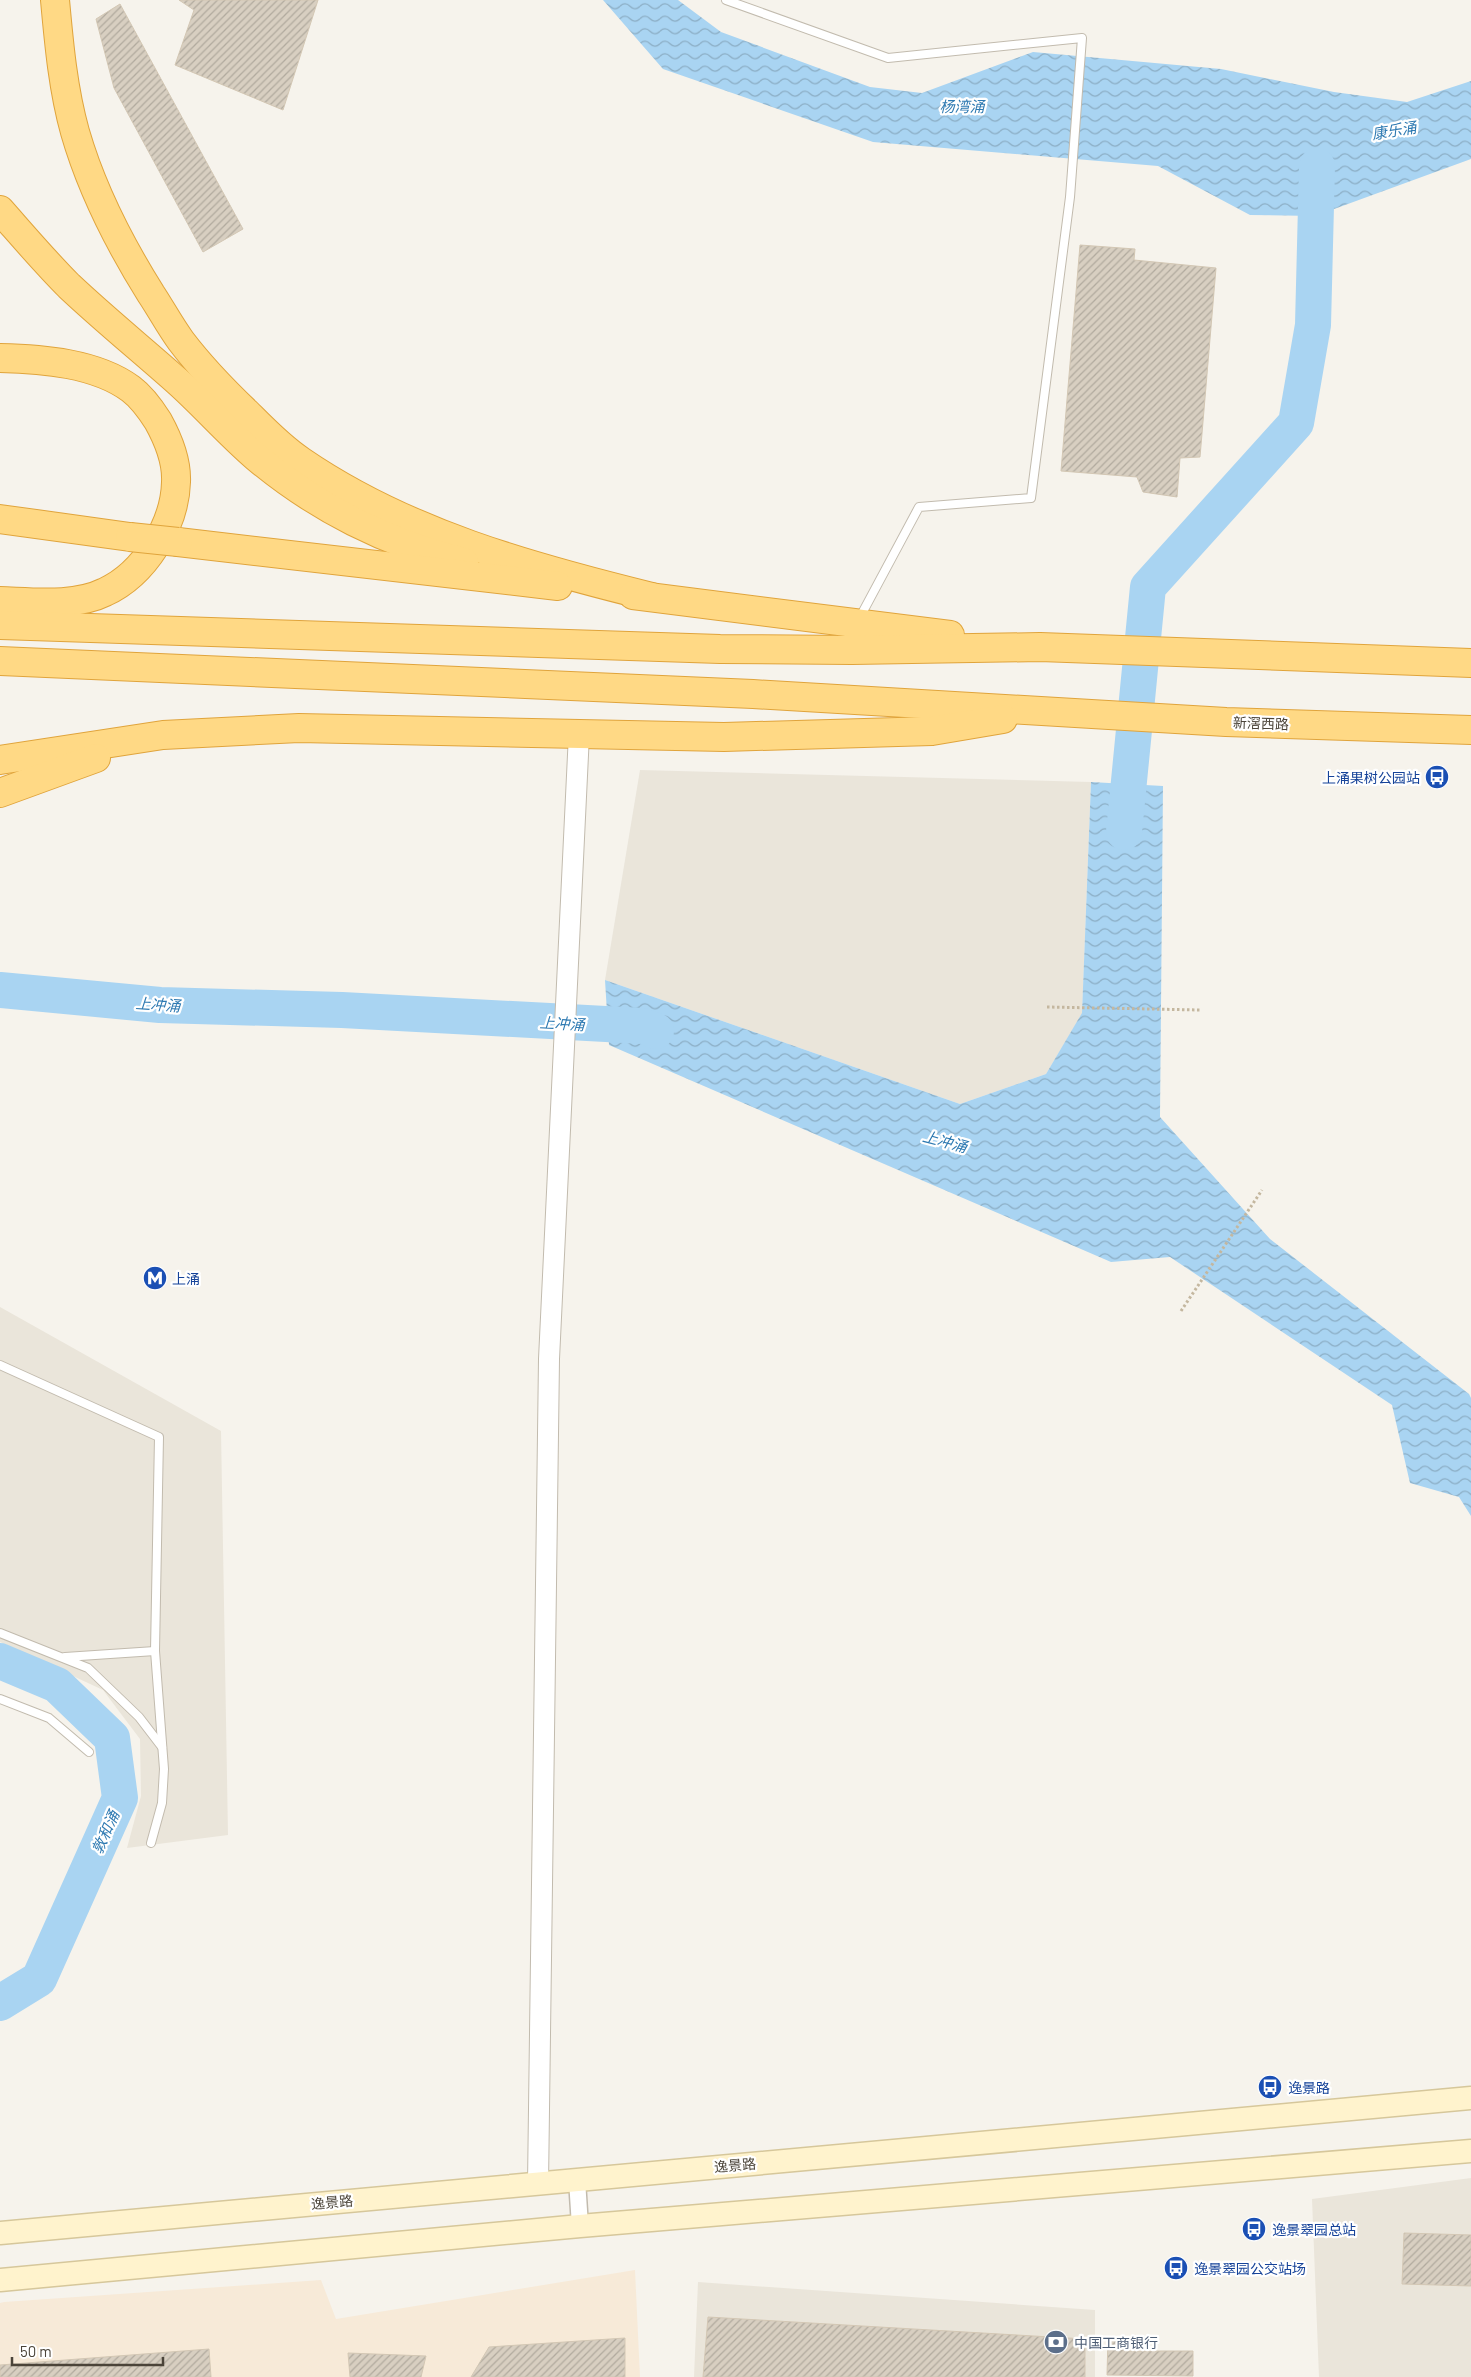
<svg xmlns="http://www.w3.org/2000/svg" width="1471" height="2377" viewBox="0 0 1471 2377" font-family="Barlow,'Noto Sans SC',sans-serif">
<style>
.residential{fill:#eae5da}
.commercial{fill:#f7ead8}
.water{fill:url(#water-waves)}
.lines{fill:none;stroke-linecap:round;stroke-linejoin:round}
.river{stroke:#a9d4f2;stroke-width:36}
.building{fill:url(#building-hatch);stroke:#d3c7b4}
.service-casing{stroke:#c2bbae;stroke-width:10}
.minor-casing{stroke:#c2bbae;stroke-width:19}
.tertiary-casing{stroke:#c2bbae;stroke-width:22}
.secondary-casing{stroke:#d6c79b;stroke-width:25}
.trunk-casing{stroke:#e0a43c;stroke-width:30}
.path{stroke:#c4b79f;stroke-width:3;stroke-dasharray:2.5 2.5;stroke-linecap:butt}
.service{stroke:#fff;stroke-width:8}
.minor{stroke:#fff;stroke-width:16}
.tertiary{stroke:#fff;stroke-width:20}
.secondary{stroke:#fff3cd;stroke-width:22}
.trunk{stroke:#ffd985;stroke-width:28}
.trunk-bridge-casing{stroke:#e0a43c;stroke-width:30;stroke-linecap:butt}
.trunk-bridge{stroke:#ffd985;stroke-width:28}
.labels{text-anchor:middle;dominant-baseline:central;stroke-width:4.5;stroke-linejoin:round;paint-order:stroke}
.street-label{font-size:14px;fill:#4b4439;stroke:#fff}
.transit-label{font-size:14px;fill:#164399;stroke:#fff;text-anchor:start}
.service-label{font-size:14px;fill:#4e5e75;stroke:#fff;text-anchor:start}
.water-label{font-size:15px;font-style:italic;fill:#2e7ab2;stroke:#fff}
</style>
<defs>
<pattern id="water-waves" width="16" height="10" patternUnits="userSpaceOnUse" patternTransform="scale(1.25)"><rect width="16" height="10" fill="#a9d4f2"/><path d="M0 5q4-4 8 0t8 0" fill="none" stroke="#8caec5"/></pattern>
<pattern id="building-hatch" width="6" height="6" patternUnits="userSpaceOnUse" patternTransform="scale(1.25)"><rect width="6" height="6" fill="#d8cfc1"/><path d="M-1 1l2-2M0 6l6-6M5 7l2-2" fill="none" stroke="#b1aa9e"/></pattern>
</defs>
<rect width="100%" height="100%" fill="#f6f3ec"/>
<!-- residential -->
<g class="residential">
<path d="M640,770L1091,782L1082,1014L1046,1074L960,1104L605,980Z"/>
<path d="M0,1307L221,1431L228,1835L127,1848L141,1796L140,1739L103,1690L0,1642Z"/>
<path d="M1471,2178V2377H1319L1312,2199Z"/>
<path d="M698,2282L1095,2310V2377H694Z"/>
</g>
<!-- commercial -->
<path class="commercial" d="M635,2270L640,2377H0V2303L4,2302L321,2280L336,2319Z"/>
<!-- water -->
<g class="water">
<path d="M603,0H678L721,32L870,87L922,93L1033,52L1221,69L1334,92L1407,102L1471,81V159L1315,216L1250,215L1158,166L873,142L663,69Z"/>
<path d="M1091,782L1163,786L1160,1117L1270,1239L1469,1394L1471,1398V1516L1459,1497L1410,1483L1392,1405L1170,1257L1111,1262L609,1045L605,980L960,1104L1046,1074L1082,1013Z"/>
</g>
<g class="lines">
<!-- river -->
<g class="river">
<path d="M1124,832L1148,587L1296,423L1313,325L1317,166"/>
<path d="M0,990L160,1005L342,1010L643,1026L656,1031"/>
<path d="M0,1661L57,1685L112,1738L120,1798L39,1979L0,2003"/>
</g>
</g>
<!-- building -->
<g class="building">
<path d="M179,0H318L283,110L175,65L194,10Z"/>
<path d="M120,4L243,229L203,252L114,88L96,19Z"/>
<path d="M1080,245L1135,249L1134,260L1216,268L1200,457L1180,458L1177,497L1143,492L1137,477L1061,471Z"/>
<path d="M1404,2233L1471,2235V2286L1402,2284Z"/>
<path d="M708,2317L1085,2339V2377H703Z"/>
<path d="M625,2338V2377H471L489,2347Z"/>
<path d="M1108,2338H1126V2351H1193V2376L1107,2375Z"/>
<path d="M209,2349L211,2377H0V2365Z"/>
<path d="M348,2353L426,2356L421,2377H350Z"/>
</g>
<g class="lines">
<!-- service casing -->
<g class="service-casing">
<g id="service">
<path d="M726,0L888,58L1082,38L1070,197L1031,498L919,507L859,619"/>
<path d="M0,1365L159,1437L155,1651L164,1769L162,1803L151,1843"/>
<path d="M0,1633L88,1668L139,1717L162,1747"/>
<path d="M65,1657L155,1651"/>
<path d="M0,1699L49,1718L89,1752"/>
</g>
</g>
<!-- minor casing -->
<g class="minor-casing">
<path id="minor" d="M577,2180L580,2226"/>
</g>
<!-- tertiary casing -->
<g class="tertiary-casing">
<path id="tertiary" d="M538,2184L549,1359L579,734"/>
</g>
<!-- secondary casing -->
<g class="secondary-casing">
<g id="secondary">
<path d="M0,2233L1471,2098"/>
<path d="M0,2280L580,2226L1471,2151"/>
</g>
</g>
<!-- trunk casing -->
<g class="trunk-casing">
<g id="trunk">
<path d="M55,0C59,44 63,89 75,132C92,191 119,243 151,294C161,309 170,326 181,341C200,366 223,390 246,412C263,429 281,448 301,461C406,533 530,567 652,597"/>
<path d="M0,210C23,236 45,262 69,286C104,319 141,349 177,381C204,405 228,433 256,457C315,507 388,544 464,562"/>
<path d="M0,358C42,359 96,363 131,389C143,398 151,410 158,421C168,439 177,461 176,482C175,525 144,574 105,592C75,607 33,602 0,601"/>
<path d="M0,519L130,537"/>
<path d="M178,542L558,586"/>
<path d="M633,595L950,635"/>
<path d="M0,625L720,649L852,650L1040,647L1471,663"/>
<path d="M0,661L753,694L1226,722L1471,730"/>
<path d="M0,760L163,735L299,728L724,737L932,731L1003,719"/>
<path d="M0,793L96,758"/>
</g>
</g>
<!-- path -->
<g class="path">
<path d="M1047,1007L1200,1010"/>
<path d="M1181,1311L1262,1190"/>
</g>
<!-- service -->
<use href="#service" class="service"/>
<!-- minor -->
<use href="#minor" class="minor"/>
<!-- tertiary -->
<use href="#tertiary" class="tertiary"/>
<!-- secondary -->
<use href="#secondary" class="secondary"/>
<!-- trunk -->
<use href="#trunk" class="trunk"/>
<!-- trunk-bridge casing -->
<g class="trunk-bridge-casing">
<path id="trunk-bridge" d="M130,537L178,542"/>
</g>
<!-- trunk-bridge -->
<use href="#trunk-bridge" class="trunk-bridge"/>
</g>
<!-- icons -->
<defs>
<g id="bus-disc" transform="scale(1.25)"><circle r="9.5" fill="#1a4fb4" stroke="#fff"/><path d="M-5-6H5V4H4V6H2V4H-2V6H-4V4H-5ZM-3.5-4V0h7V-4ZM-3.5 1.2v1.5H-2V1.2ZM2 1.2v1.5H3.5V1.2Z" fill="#fff"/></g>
<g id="metro-disc" transform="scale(1.25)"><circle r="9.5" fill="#1a4fb4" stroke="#fff"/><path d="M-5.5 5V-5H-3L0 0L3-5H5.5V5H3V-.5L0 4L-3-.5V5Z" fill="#fff"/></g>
<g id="bank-disc" transform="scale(1.25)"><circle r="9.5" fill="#5c6f8a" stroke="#fff"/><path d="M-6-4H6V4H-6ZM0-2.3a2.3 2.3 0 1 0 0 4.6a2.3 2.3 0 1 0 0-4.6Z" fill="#fff"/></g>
</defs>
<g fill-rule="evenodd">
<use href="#bus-disc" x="1437" y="777"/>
<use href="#metro-disc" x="155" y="1278"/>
<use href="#bus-disc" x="1270" y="2087"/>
<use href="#bus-disc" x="1254" y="2229"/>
<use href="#bus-disc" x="1176" y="2268"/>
<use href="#bank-disc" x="1056" y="2342"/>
</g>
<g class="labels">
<!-- street labels -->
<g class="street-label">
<text transform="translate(1261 723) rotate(2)">新滘西路</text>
<text transform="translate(735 2165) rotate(-5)">逸景路</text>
<text transform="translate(332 2202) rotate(-5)">逸景路</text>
</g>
<!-- transit labels -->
<g class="transit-label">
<text x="1420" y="777" text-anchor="end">上涌果树公园站</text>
<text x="172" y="1278">上涌</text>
<text x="1288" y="2087">逸景路</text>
<text x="1272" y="2229">逸景翠园总站</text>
<text x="1194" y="2268">逸景翠园公交站场</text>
</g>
<!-- service labels -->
<g class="service-label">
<text x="1074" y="2342">中国工商银行</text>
</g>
<!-- water labels -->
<g class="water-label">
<text x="962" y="106">杨湾涌</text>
<text transform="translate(1394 130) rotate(-9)">康乐涌</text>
<text transform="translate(158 1004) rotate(4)">上冲涌</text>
<text transform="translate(562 1023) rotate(3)">上冲涌</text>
<text transform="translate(945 1141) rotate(15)">上冲涌</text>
<text transform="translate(105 1832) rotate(-66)">敦和涌</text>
</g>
</g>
<!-- scale -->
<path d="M12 2357v8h151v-8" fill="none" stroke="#4b4439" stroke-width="2.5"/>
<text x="20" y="2357" font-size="15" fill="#4b4439" stroke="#ffffff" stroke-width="4" paint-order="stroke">50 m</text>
</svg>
